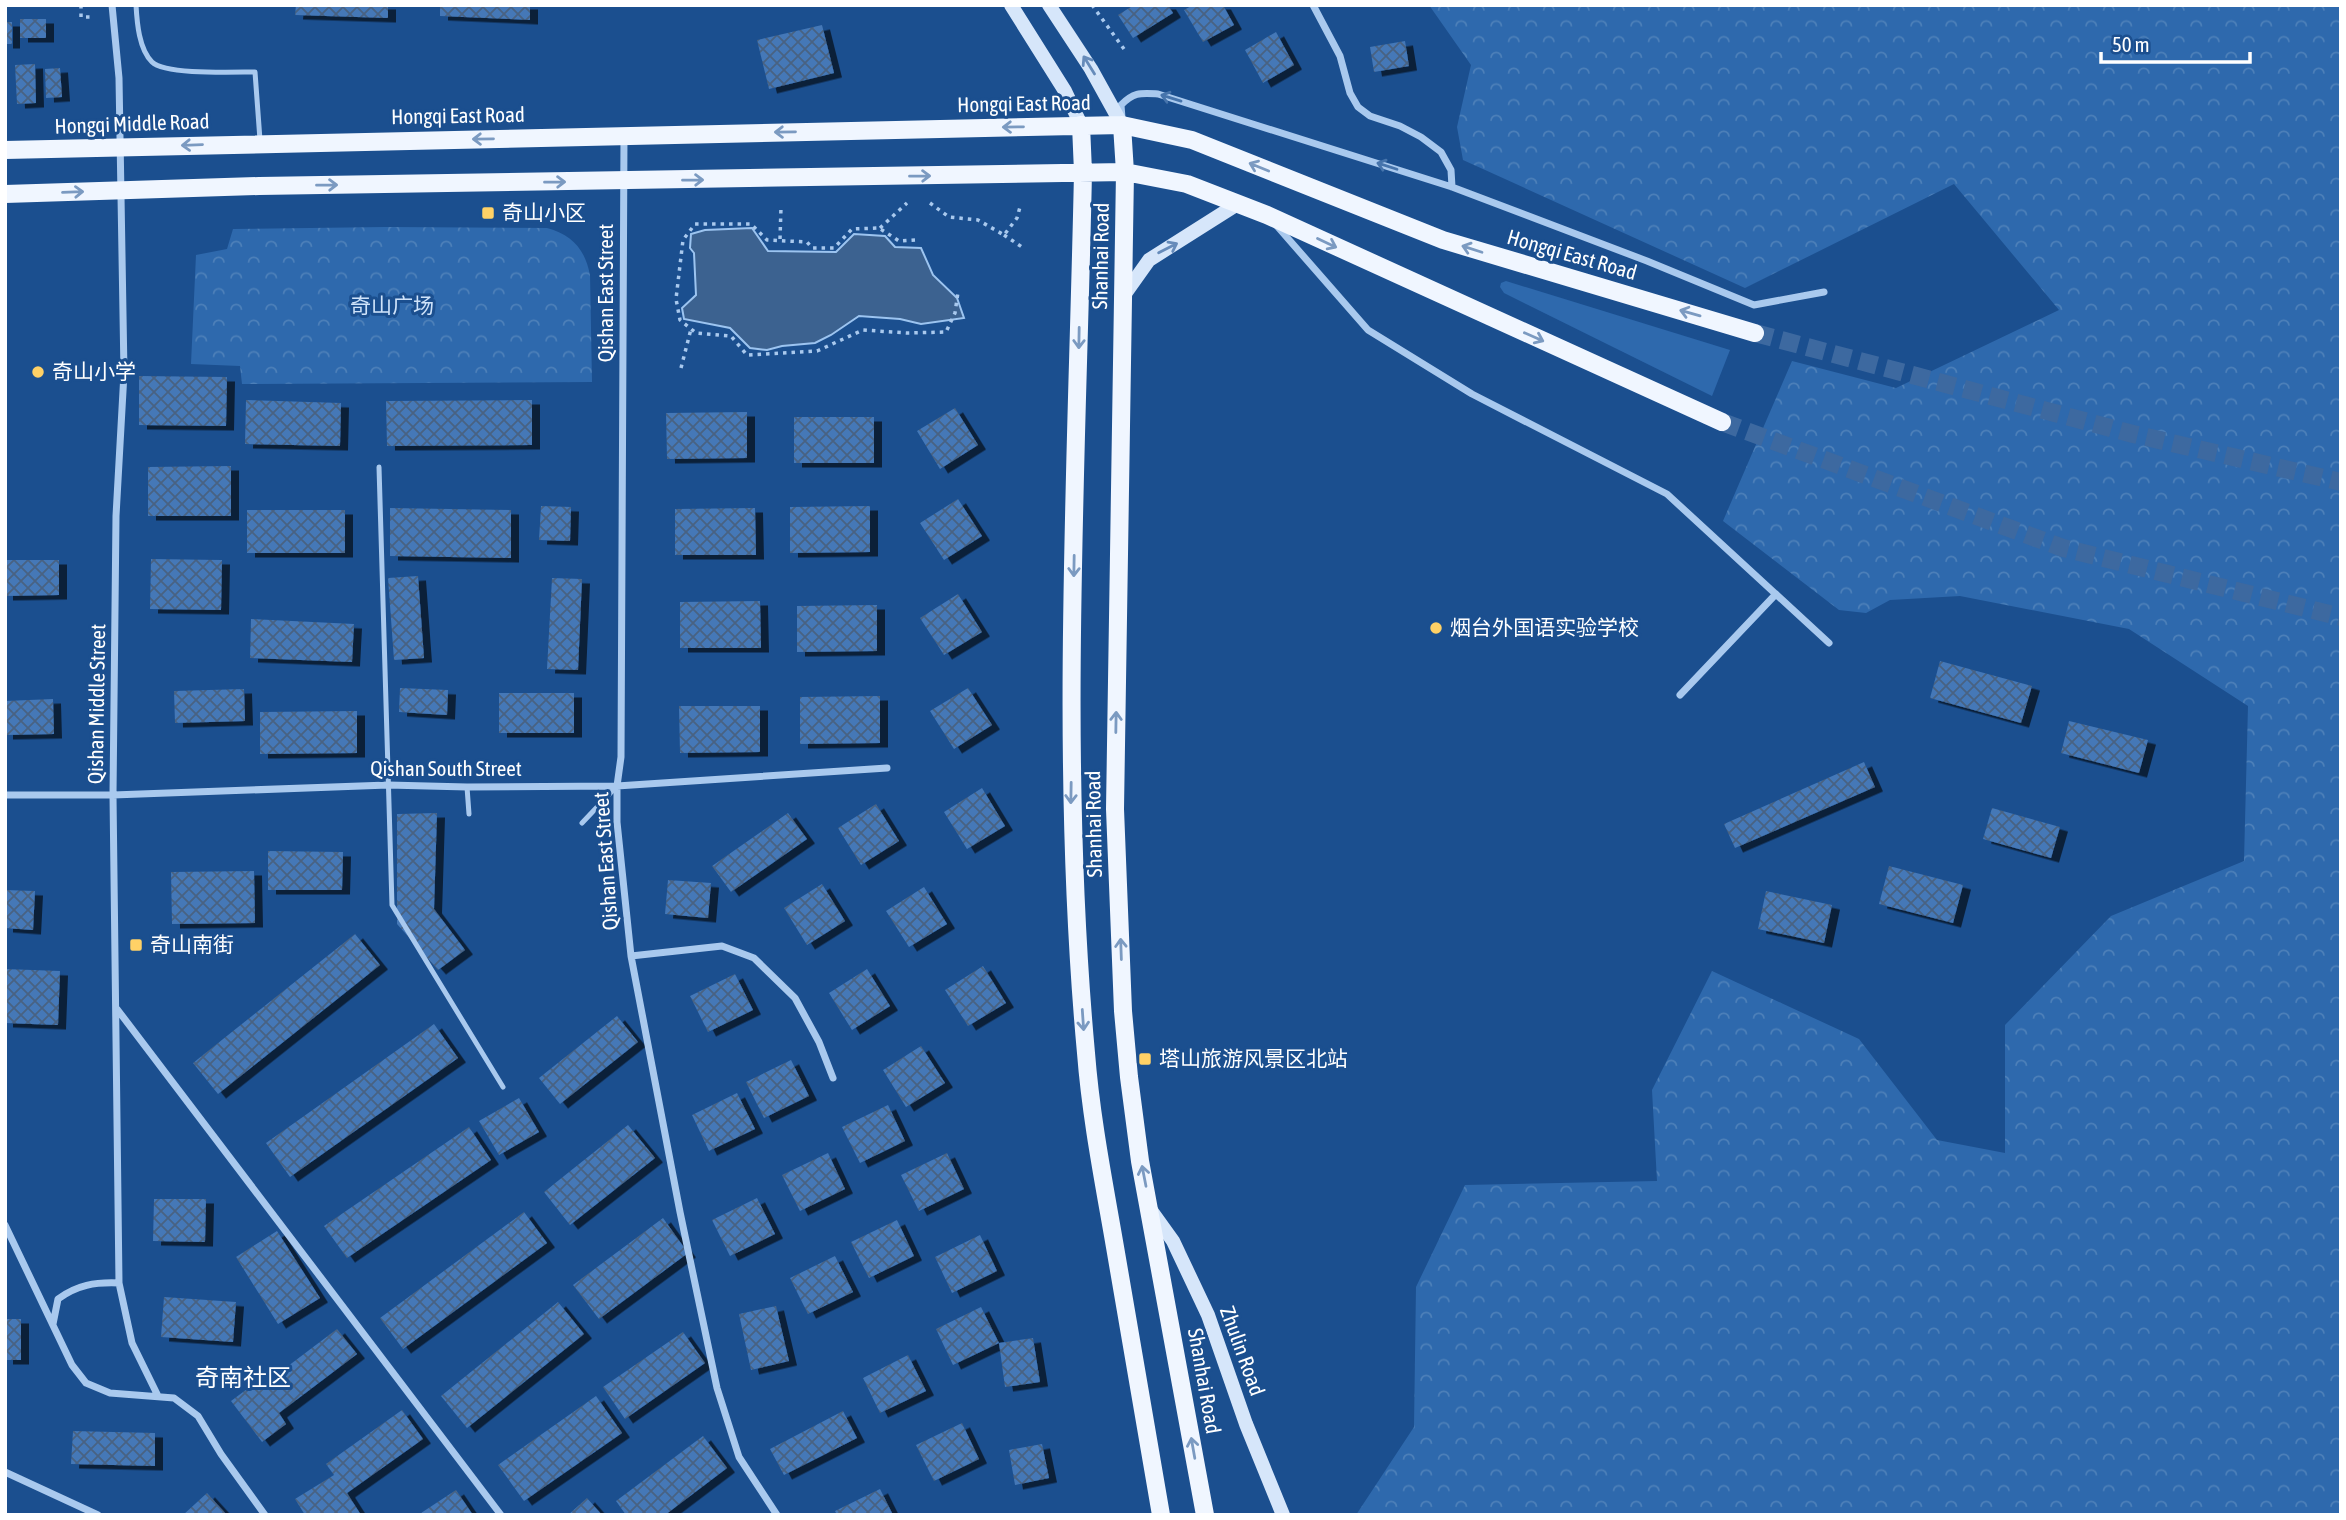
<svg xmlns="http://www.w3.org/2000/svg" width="2346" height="1520" font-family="'Asap Condensed','Noto Sans SC',sans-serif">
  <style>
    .green { fill: #2e69ad }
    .forest { fill: url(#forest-crowns) }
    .water { fill: #3c6290; stroke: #9cc4f0; stroke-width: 2 }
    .building { fill: url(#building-cross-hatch); filter: url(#shadow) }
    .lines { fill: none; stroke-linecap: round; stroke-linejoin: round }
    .primary-tunnel { stroke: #3d69a0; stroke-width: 18; stroke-dasharray: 18 9; stroke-linecap: butt }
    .path { stroke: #a9c9ee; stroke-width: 3.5; stroke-dasharray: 3.5 5; stroke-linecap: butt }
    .service { stroke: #a9c9ee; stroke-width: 5 }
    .minor { stroke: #a9c9ee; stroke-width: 7 }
    .secondary { stroke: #d6e6fa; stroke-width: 14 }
    .primary { stroke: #f0f6ff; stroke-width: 18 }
    .oneway { stroke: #668bba }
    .oneway2 { stroke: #4674ac }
    .oneway3 { stroke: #7b9ac1 }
    .poi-dot { fill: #ffd166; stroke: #1b4f8f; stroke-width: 2.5 }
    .labels { text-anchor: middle; stroke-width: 6; stroke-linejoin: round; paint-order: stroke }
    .street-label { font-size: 21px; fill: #fff; stroke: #1b4f8f }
    .poi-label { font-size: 21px; fill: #fff; stroke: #1b4f8f; text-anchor: start }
    .park-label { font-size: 21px; fill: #cfe3fa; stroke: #1b4f8f }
    .quarter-label { font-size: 24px; fill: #fff; stroke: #1b4f8f }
  </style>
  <defs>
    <pattern id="forest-crowns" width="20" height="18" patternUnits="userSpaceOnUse" patternTransform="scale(1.75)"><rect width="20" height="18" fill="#2e69ad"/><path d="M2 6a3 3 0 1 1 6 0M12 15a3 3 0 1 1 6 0" fill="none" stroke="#4d80b9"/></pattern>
    <pattern id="building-cross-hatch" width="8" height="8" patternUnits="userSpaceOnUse" patternTransform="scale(1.75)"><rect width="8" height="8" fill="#4478b7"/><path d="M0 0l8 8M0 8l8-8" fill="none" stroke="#486282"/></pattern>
    <filter id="shadow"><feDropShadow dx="8" dy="4.5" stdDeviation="0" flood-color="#0009"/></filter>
  </defs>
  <rect width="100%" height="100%" fill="#1b4f8f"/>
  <path class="green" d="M1506 281 1730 350 1712 396 1504 293 1500 287 1501 283Z"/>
  <path class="forest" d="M1429 5H2341V1515H1356L1414 1427 1416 1287 1465 1185 1657 1181 1652 1090 1712 971 1859 1039 1937 1140 2005 1153V1025L2111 916 2244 861 2248 706 2129 629 1960 596 1890 600 1866 613 1839 610 1723 521 1792 361 1896 388 2059 310 1954 184 1745 288 1463 160 1457 127 1471 65Z
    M386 227 547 228C572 235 585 249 590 275L592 382 242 384 240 366 191 364 196 255 227 249 233 229Z"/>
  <path class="water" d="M752 228 768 251 836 252 854 234 885 236 895 247 921 248 933 275 957 298 964 318 921 324 900 319 859 316 831 335 815 343 782 346 767 350 750 348 730 328 684 319 682 308 696 295 694 253 690 248 691 234 705 230Z"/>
  <path class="building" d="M296 5H388V18L295 15Z
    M440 5H530V20L440 16Z
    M1134 5H1168L1173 13 1133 38 1118 15Z
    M1193 5H1223L1234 25 1203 42 1184 10Z
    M20 19H46V38H20Z
    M5 22H12V44H5Z
    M822 25 834 73 769 89 757 40Z
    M1276 32 1294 65 1263 83 1245 50Z
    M1405 41 1409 66 1374 72 1370 47Z
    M35 64 36 103 17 104 15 65Z
    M60 68 62 97 46 98 45 69Z
    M139 376 227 377 226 426 139 425Z
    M246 400 341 403 340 446 245 444Z
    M532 400V445L387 446 386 401Z
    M955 408 978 445 940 469 917 431Z
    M747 412V458L667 459 666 413Z
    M794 417H874V463H794Z
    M231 466V516H148V467Z
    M958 499 982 536 944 560 920 523Z
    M541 506 571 507 570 541 539 540Z
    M870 506V552L790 553V507Z
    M390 508 511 510V558L390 556Z
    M755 508 756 555H675V509Z
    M247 510H345V553H247Z
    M151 559 222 560 221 610 150 609Z
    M5 560H59V595L5 596Z
    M418 576 424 658 394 660 388 578Z
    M552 578 582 579 578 670 547 669Z
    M958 594 982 632 944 655 920 618Z
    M760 601 761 648H680V602Z
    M877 605V651L797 652V606Z
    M251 619 354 624 352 662 250 658Z
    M1940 661 2032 686 2021 723 1930 698Z
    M400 688 448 690 447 715 399 712Z
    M968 688 992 725 954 749 930 711Z
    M244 689 245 721 175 723 174 691Z
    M499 693H574V733H499Z
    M880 696V743L800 744V697Z
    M53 699 54 734 5 735V701Z
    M679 706H760V752L680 753Z
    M357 711V753L260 754V712Z
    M2069 721 2148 740 2139 773 2061 753Z
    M1864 762 1875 787 1735 848 1724 824Z
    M982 788 1005 826 967 849 944 812Z
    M876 804 899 841 861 865 838 828Z
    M1992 808 2060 827 2051 858 1983 839Z
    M437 813 434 909 465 950 438 970 397 924V814Z
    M788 813 807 839 731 892 712 866Z
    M268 851 343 852 342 890H268Z
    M1889 866 1963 885 1953 923 1879 904Z
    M254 871 255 923 172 924 171 872Z
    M668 880 711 883 708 918 665 914Z
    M822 884 845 921 807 945 784 908Z
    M924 887 947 924 909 947 886 911Z
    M5 890 35 891 33 930 5 928Z
    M1766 891 1832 905 1824 943 1758 929Z
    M355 934 380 965 218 1094 193 1063Z
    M983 966 1006 1003 968 1026 945 990Z
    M5 969 60 971 58 1025 5 1023Z
    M867 969 890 1006 852 1030 829 993Z
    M735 974 753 1010 708 1032 690 996Z
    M617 1016 638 1042 560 1104 539 1078Z
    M434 1024 458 1058 290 1177 266 1143Z
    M921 1046 945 1083 906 1107 883 1070Z
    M791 1060 809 1096 764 1118 746 1082Z
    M737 1093 755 1129 709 1151 692 1115Z
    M519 1098 539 1132 499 1155 479 1121Z
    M888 1105 905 1141 860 1163 842 1127Z
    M628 1125 655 1158 570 1225 544 1192Z
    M469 1127 491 1160 347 1258 324 1226Z
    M828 1153 845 1189 800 1211 782 1175Z
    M947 1153 964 1189 919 1211 901 1175Z
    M757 1198 775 1234 730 1256 712 1220Z
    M154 1199H206L205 1242 153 1241Z
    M524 1212 547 1243 403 1349 380 1318Z
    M663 1218 688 1253 599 1319 573 1285Z
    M897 1220 914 1256 869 1278 851 1242Z
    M277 1231 320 1298 278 1324 236 1257Z
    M980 1235 997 1271 952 1293 935 1257Z
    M835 1256 853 1292 808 1314 790 1278Z
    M164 1297 236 1302 233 1342 161 1337Z
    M558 1302 584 1334 467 1428 441 1396Z
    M776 1306 789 1361 751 1370 739 1314Z
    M981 1307 999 1343 953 1365 936 1329Z
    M5 1319H21V1360H5Z
    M337 1329 357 1354 279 1413 286 1424 262 1442 231 1401 255 1383 259 1388Z
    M683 1332 705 1363 625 1419 603 1387Z
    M1033 1338 1040 1382 1005 1387 999 1343Z
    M908 1355 926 1391 880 1413 863 1378Z
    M596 1396 622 1433 524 1501 498 1465Z
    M402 1410 423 1439 347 1493 361 1515H305L295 1499 334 1475 326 1464Z
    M843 1411 857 1438 784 1475 770 1449Z
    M962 1423 979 1459 934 1481 916 1445Z
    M73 1431 155 1433V1466L71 1464Z
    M703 1436 727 1468 665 1515H626L616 1501Z
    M1042 1444 1049 1478 1015 1485 1009 1450Z
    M880 1489 893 1515H837L835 1511Z
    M456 1490 473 1515H418Z
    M207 1493 227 1515H183Z
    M587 1498 602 1515H568Z"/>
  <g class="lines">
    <path class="primary-tunnel" d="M1755 333 2133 434 2341 482
      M1722 422 2063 548 2341 617"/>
    <path class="path" d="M81 5V17H90
      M1092 5 1124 49
      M930 203 949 217 978 220 1004 235 1017 218 1020 207
      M880 228 907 203
      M1004 235 1025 249
      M780 239 781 207
      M915 240 899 241 879 228 852 229 834 248H812L807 242 767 240 751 224H695L683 240 676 299 680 320 696 333 731 336 747 355 817 351 863 330 907 333 946 332 955 313 958 292
      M681 368 691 329"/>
    <path class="service" d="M136 5C137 23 139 49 152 62 165 75 234 72 255 72L260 140
      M379 467 392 905 503 1087
      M467 787 469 814
      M582 823 617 786"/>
    <path class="minor" d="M112 5 119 78 124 373 116 516 113 795 119 1283 132 1343 158 1396
      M1313 5 1340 56 1350 93 1358 107 1370 116 1400 126 1421 137 1441 152 1451 170 1452 187
      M1122 118 1121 105C1134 92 1140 93 1158 94L1452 187 1647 261 1754 305 1824 292
      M624 136 621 757 617 786V822L631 956 680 1212 717 1388 739 1457 777 1515
      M1277 226 1368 330 1472 394 1667 494 1829 643
      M1680 695 1776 594
      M5 795H113L388 785 467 787 617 786 887 768
      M631 956 722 946 754 958 795 998 819 1042 833 1078
      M117 1009 501 1515
      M5 1225 72 1365 86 1383 110 1393 174 1398 198 1416 221 1454 265 1515
      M53 1324 58 1299C77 1285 95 1282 119 1283
      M5 1472 98 1515"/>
    <path class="secondary" d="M1011 5 1065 91 1081 125
      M1049 5 1091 69 1122 125
      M1122 298 1149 260 1239 203
      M1150 1209 1173 1241 1208 1315 1246 1424 1283 1515"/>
    <path class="primary" d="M1081 125 1083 172C1077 465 1059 760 1086 1053 1091 1118 1104 1183 1115 1247 1130 1337 1146 1426 1161 1515
      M1122 125 1125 172 1115 809 1123 1011 1129 1077 1140 1161 1205 1515
      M5 150 1122 125 1192 140 1443 240 1755 333
      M5 194 259 186 1125 172 1187 184 1267 215 1722 422"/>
  </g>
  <defs><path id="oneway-shaft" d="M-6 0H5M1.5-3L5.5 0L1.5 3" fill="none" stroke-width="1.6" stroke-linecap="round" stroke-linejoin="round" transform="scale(1.75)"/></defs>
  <g class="oneway">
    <use href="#oneway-shaft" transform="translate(1089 65) rotate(-122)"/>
    <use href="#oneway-shaft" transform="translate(1168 248) rotate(-27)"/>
  </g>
  <g class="oneway2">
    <use href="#oneway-shaft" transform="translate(1171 98) rotate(-163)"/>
    <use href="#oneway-shaft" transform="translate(1387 166) rotate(-162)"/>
  </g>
  <g class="oneway3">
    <use href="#oneway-shaft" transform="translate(1013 127) rotate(179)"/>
    <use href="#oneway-shaft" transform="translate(785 132) rotate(179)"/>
    <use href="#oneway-shaft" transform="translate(483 139) rotate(179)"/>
    <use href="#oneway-shaft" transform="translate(192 145) rotate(178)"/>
    <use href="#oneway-shaft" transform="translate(1259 167) rotate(-158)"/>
    <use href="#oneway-shaft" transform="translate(920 176) rotate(-1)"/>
    <use href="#oneway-shaft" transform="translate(693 180) rotate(-1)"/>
    <use href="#oneway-shaft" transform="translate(555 182) rotate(-1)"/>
    <use href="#oneway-shaft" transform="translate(327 185) rotate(-1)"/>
    <use href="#oneway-shaft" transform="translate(73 192) rotate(-2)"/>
    <use href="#oneway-shaft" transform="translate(1327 243) rotate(25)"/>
    <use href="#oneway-shaft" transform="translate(1472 249) rotate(-162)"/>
    <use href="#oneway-shaft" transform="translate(1690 313) rotate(-164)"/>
    <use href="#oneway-shaft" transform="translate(1534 337) rotate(24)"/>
    <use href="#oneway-shaft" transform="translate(1079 338) rotate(91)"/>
    <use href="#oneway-shaft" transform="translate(1074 566) rotate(91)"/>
    <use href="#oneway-shaft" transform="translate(1116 722) rotate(-89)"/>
    <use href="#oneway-shaft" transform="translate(1071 793) rotate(91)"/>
    <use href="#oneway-shaft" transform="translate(1121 949) rotate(-92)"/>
    <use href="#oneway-shaft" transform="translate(1083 1020) rotate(86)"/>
    <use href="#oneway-shaft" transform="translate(1144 1176) rotate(-101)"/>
    <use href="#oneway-shaft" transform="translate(1193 1448) rotate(-100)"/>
  </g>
  <g class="poi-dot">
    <rect x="481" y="206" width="14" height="14" rx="3.5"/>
    <circle cx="38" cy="372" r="7"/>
    <circle cx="1436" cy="628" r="7"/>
    <rect x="129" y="938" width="14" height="14" rx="3.5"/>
    <rect x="1138" y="1052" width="14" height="14" rx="3.5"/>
  </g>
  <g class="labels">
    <g class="street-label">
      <text transform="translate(1024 104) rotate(-1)" y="7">Hongqi East Road</text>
      <text transform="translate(458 116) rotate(-1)" y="7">Hongqi East Road</text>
      <text transform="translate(132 124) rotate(-2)" y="7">Hongqi Middle Road</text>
      <text transform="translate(1572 255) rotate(16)" y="7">Hongqi East Road</text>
      <text transform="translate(1101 256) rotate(-89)" y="7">Shanhai Road</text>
      <text transform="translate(606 293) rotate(-90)" y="7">Qishan East Street</text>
      <text transform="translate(97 704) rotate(-89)" y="7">Qishan Middle Street</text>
      <text x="446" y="776">Qishan South Street</text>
      <text transform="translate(1094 824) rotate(-91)" y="7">Shanhai Road</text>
      <text transform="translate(606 861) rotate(-94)" y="7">Qishan East Street</text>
      <text transform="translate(1242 1351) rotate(70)" y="7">Zhulin Road</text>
      <text transform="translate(1204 1381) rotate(80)" y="7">Shanhai Road</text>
    </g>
    <g class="poi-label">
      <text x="502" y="220">奇山小区</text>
      <text x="52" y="379">奇山小学</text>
      <text x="1450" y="635">烟台外国语实验学校</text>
      <text x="150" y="952">奇山南街</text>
      <text x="1159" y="1066">塔山旅游风景区北站</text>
    </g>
    <g class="park-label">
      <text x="392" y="313">奇山广场</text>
    </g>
    <g class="quarter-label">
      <text x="243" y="1386">奇南社区</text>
    </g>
  </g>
  <rect width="2346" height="1520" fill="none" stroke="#ffffff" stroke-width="14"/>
  <path d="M2101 52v10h149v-10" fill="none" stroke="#ffffff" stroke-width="3.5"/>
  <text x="2112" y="52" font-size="21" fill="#ffffff" stroke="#1b4f8f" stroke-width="5" paint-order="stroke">50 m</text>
</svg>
